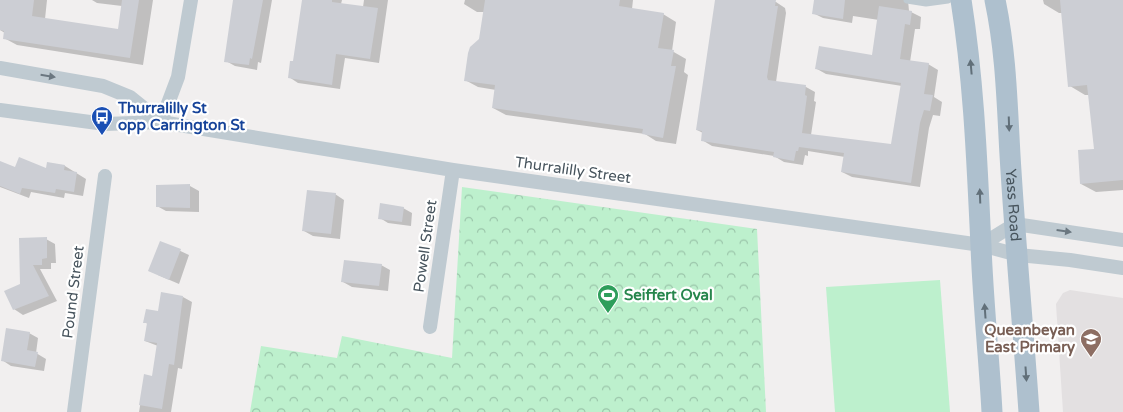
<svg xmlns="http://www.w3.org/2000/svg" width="1123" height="412" font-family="'Varela Round',sans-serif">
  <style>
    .education { fill: #e3e0e1 }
    .grass { fill: #bdf0cd }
    .park { fill: url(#park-crowns) }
    .shadow { fill: #0003 }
    .building { fill: #ccced4 }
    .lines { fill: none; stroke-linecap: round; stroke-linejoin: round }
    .lane { stroke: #bfcad1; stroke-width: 7 }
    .street { stroke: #bfcad1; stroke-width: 14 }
    .primary { stroke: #aec0ce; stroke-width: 21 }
    .oneway { fill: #616f79 }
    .oneway2 { fill: #6b7780 }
    .labels { text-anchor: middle; stroke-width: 4.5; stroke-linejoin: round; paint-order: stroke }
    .transit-label { font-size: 15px; font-weight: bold; fill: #164399; stroke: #fff; text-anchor: start }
    .street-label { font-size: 15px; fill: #47545d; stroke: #fff }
    .leisure-label { font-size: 15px; font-weight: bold; fill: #27864d; stroke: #fff; text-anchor: start }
    .education-label { font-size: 15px; font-weight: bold; fill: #785e54; stroke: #fff; text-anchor: end }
  </style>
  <defs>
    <pattern id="park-crowns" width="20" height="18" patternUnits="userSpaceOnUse" patternTransform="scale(1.25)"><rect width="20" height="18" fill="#bdf0cd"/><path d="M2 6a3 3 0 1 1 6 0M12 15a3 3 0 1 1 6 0" fill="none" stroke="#9bc5aa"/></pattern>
  </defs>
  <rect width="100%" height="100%" fill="#f1efef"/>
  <path class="education" d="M1070 290 1123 298V412H1063L1056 304 1063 293Z"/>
  <path class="grass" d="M940 280 950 412H835L826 287Z"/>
  <path class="park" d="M462 187 757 229 766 412H250L261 346 337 358 342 336 452 358Z"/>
  <path class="shadow" d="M18 0H47L45 19 119 31 122 6 97 3 92 0H153L143 65 17 45 4 38 5 33 0 30V17Z
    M234 0H272L261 63 258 62 257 70 235 66 226 61Z
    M303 0H342L341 4 363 7 364 0H388L379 63 345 58 340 89 298 83 289 77 294 63Z
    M465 0H633L632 9 663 14 676 22 672 51 686 59 684 72 688 75 676 144 656 141 645 134 506 115 493 108 496 90 478 87 465 80 480 40 484 12H477L464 4Z
    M716 0H763L776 2 785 8 786 13 776 82 806 87 815 92 814 101 816 102 811 135 892 145 902 86 826 74 817 69 873 56 879 20 853 16 852 23 823 18 813 13 815 0H908L909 11 921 17 920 29H915L910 62 928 64 938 70 934 97 942 102 940 116 933 115 929 128 920 187 852 177 842 172 845 157 808 151V156L805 155 803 165 784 162 774 156 712 146 702 140 703 133 697 130Z
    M1043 0H1123V190L1096 192 1081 184 1095 150 1089 95H1085L1070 86 1063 13H1059L1044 4Z
    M0 163 15 169 47 170 48 163 65 166 86 179 83 196 65 193 64 198 31 192 29 198 0 187Z
    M190 186 199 191V212L166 211 157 206Z
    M335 194 344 200 340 239 313 236 304 231Z
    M403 208 412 213 411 226 388 223 380 218Z
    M46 239 55 244 56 263H51V269H40L57 301 23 315 14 309 22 284Z
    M161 242 189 255 179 284 158 275Z
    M381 265 390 270 388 291 352 287 343 282Z
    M183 297 192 302 182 369 178 368 171 412H139L145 376 153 377 158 346 145 341 148 324 144 322Z
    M29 333 38 338 36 353 46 359 44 371 11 366 2 360Z"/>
  <path class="building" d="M0 0H34L32 16 118 29 122 0H139L130 58 3 39 4 31 0 30Z
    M233 0H263L252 59 250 58 249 65 224 62Z
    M302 0H332V2L378 8 370 59 336 54 332 85 288 78 290 61H293Z
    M485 0H620L619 6 664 13 658 48 674 50 671 66H676L663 138 642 134 643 129 492 108 495 85 464 81 468 53 470 47 479 39Z
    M715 0H776L775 6H778L767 77 768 80 806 85 805 95 807 96 802 133 891 144 901 83 815 69 819 46 872 55 879 6 912 11 910 25 905 24 900 59 929 63 924 94 933 95 930 111 924 110 920 123 911 183 841 172 844 153 799 147 798 151H796L794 161 773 157 774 152 701 141 702 131 696 130Z
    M814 0H845L843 19 812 14Z
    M1060 0H1123V180L1080 184 1078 150 1094 149 1087 85 1068 87Z
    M19 157 46 168 47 162 65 165 64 170 77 172 74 192 56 189 55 193 22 188 20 194 0 186V161L15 167Z
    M190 184V208L156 207V185Z
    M307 190 336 193 331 234 302 231Z
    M380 203 404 207 402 222 378 219Z
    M47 237V258L42 259V265H33L49 296 13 310 4 291 20 284 19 238Z
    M160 241 181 249 169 280 148 271Z
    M344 260 382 264 379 286 341 282Z
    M161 292 183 296 174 365 169 364 162 409 139 405 144 374 152 376 157 343 144 341 147 323H143L146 309 158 311Z
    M6 328 30 332 27 350 38 352 35 367 1 361Z"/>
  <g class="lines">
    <path class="lane" d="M907 0 926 3 948 0"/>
    <path class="street" d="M0 68 103 86 130 97 161 122
      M0 110 105 124 161 122 453 170 981 245 1018 255 1070 260 1123 268
      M161 122 178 77 191 0
      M981 245 1015 224 1123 240
      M430 327 453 170
      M74 412 105 176"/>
    <g class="primary">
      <path d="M961 0C974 82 977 163 981 246 983 301 989 357 992 412"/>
      <path id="s1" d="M995 0C1006 52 1007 102 1010 155 1015 240 1023 326 1029 412"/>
    </g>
  </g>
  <defs><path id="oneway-solid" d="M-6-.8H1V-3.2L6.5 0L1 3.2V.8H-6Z" transform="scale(1.25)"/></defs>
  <g class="oneway">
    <use href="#oneway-solid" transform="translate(971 67) rotate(-95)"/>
    <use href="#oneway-solid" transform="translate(1009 124) rotate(88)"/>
    <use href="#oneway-solid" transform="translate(980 196) rotate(-92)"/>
    <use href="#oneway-solid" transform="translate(985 311) rotate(-94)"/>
    <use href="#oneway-solid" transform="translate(1026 374) rotate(86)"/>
  </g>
  <g class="oneway2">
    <use href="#oneway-solid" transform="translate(48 76) rotate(9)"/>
    <use href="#oneway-solid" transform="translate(1064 231) rotate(8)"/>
  </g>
  <defs>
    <g id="bus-pin" transform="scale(1.125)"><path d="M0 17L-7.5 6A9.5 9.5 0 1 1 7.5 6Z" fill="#1a4fb4" stroke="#fff"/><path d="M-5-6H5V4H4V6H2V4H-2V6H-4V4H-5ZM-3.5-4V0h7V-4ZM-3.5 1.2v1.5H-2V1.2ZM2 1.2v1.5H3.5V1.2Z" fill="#fff"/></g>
    <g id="stadium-pin" transform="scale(1.125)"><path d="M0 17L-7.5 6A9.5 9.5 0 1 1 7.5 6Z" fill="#2e9e5b" stroke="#fff"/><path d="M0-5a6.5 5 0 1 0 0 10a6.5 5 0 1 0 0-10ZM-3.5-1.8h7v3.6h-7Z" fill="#fff"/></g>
    <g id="school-pin" transform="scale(1.125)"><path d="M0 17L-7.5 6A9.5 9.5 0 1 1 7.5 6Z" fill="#8d6e63" stroke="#fff"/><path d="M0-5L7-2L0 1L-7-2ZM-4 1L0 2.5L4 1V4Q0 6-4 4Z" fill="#fff"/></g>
  </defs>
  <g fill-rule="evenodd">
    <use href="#bus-pin" x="102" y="117"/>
    <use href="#stadium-pin" x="608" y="295"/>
    <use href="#school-pin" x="1091" y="339"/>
  </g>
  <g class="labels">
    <g class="transit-label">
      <text x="118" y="113">Thurralilly St<tspan x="118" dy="17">opp Carrington St</tspan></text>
    </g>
    <g class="street-label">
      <text transform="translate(573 170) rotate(8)" y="5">Thurralilly Street</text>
      <text dy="5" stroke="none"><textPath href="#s1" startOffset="206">Yass Road</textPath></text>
      <text transform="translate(425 246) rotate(-82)" y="5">Powell Street</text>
      <text transform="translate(73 292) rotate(-83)" y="5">Pound Street</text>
    </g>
    <g class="leisure-label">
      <text x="624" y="300">Seiffert Oval</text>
    </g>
    <g class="education-label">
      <text x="1075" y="335">Queanbeyan<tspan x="1075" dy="17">East Primary</tspan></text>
    </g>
  </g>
</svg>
